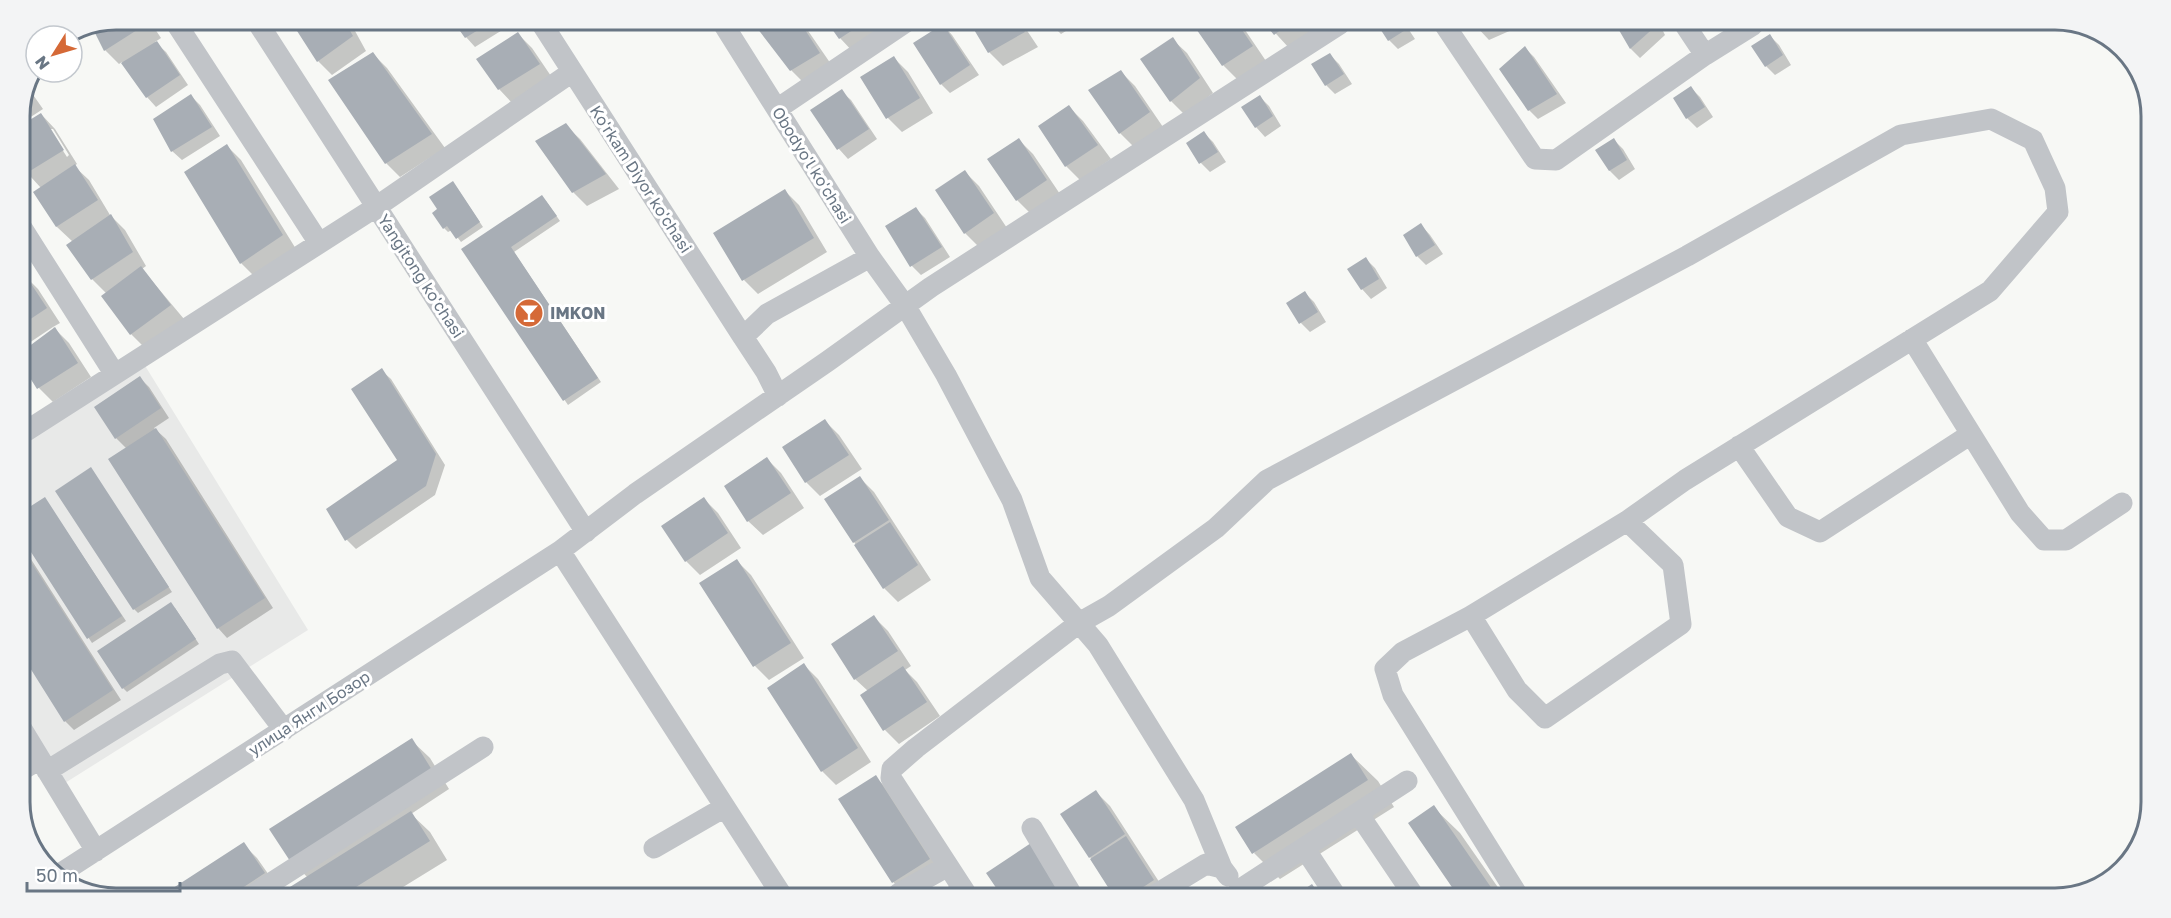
<svg xmlns="http://www.w3.org/2000/svg" width="2171" height="918" font-family="'Golos Text',sans-serif">
  <style>
    .built { fill: #e8e9e8 }
    .shadow { fill: #0003; fill-rule: evenodd }
    .building { fill: #a8aeb5 }
    .lines { fill: none; stroke-linecap: round; stroke-linejoin: round }
    .minor { stroke: #c1c4c8; stroke-width: 21 }
    .labels { text-anchor: middle; stroke-width: 6; stroke-linejoin: round; paint-order: stroke }
    .street-label { font-size: 16px; fill: #697684; stroke: #fff }
    .poi-label { font-size: 16px; font-weight: bold; fill: #697684; stroke: #fff; text-anchor: start }
    .rim { fill: none; stroke: #697684; stroke-width: 3 }
  </style>
  <rect width="100%" height="100%" fill="#f7f8f5"/>
  <path class="built" d="M144 364 308 630 65 783 20 708V444Z"/>
  <path class="shadow" d="M116 19 149 20 161 38 155 42 166 52 188 85 156 107 147 97 122 62 119 64 105 50 94 28Z
    M291 20H349L366 51 332 75 318 61Z
    M455 21H510L512 24 475 47 466 37Z
    M769 22H802L833 67 805 84 791 70 759 28Z
    M829 22H875L883 34 854 53 840 38Z
    M971 23H1022L1038 47 1003 66 989 52Z
    M1050 23H1079L1061 34Z
    M1196 23 1241 24 1266 61 1237 79 1223 65Z
    M1267 24H1316L1318 25 1289 48Z
    M1379 24H1405L1415 39 1398 49 1389 40Z
    M1474 24 1522 25H1523L1489 40Z
    M943 25 952 35 979 75 950 93 941 84Z
    M1618 25H1660L1665 35 1640 58 1631 49Z
    M518 34 532 48 553 79 513 104 499 89Z
    M1770 36 1779 45 1791 65 1775 75 1766 66Z
    M1172 39 1187 53 1213 93 1185 115 1171 101 1142 59Z
    M1525 48 1534 57 1566 103 1538 119 1529 110Z
    M372 53 387 68 445 148 400 177 386 163Z
    M1330 55 1339 64 1352 84 1335 94 1326 85Z
    M894 58 908 72 933 113 902 132 888 118 862 78Z
    M1121 72 1135 86 1163 127 1134 147 1120 133Z
    M1691 88 1700 97 1713 117 1697 128 1687 118 1675 98Z
    M29 89 43 109 20 124V110Z
    M841 91 851 100 877 139 848 159 839 149 812 111Z
    M191 96 200 105 220 136 182 160 172 151Z
    M1260 97 1269 106 1281 126 1265 137 1256 127Z
    M1069 107 1083 121 1111 159 1080 180 1066 166Z
    M41 114 55 129 77 164 74 166 89 180 110 215 125 230 146 266 142 269 184 319 145 348 131 334 107 294 92 279 73 242 57 227 35 193 41 188 20 165V128ZM49 129H53L69 155 67 157Z
    M565 125 580 139 619 189 587 206 573 192Z
    M1204 133 1213 142 1226 162 1210 172 1201 163 1188 143Z
    M1019 140 1033 154 1060 194 1031 214 1017 200Z
    M1614 140 1623 149 1635 169 1619 180 1610 171 1597 151Z
    M227 146 241 160 296 249 255 277 241 263 186 172Z
    M965 172 979 186 1007 228 979 247 965 233Z
    M457 188 483 227 461 242 452 230 448 232 444 228Z
    M785 191 799 205 827 252 758 294 744 280Z
    M546 201 560 221 514 252 601 382 568 405 463 250Z
    M916 209 925 218 950 257 921 275 912 266Z
    M1421 225 1430 235 1443 254 1426 265 1417 256Z
    M1366 259 1375 268 1387 288 1371 299 1362 289Z
    M24 275 38 289 60 323 53 327 69 343 91 377 53 402 39 388 20 359V355L54 329 53 327 20 349V278Z
    M1304 292 1314 302 1326 322 1310 332 1301 323Z
    M381 370 391 379 445 465 435 495 356 549 347 540 328 510 399 460Z
    M140 378 149 387 169 418 154 428 166 439 273 608 227 638 218 628 127 449 116 438Z
    M825 421 839 435 862 469 820 496 806 482 784 448Z
    M767 459 781 473 804 508 763 535 748 521 726 487Z
    M91 469 172 592 138 613 134 609Z
    M860 478 874 492 931 580 898 602 884 588 854 542Z
    M45 499 126 621 92 643 20 533V515Z
    M704 499 718 513 741 548 700 575 686 561Z
    M20 542 121 700 74 730 65 721 20 650Z
    M737 561 751 575 804 658 769 680 755 666 701 583Z
    M175 608 199 644 127 692 123 688Z
    M874 617 888 631 911 666 905 670 917 682 940 716 899 744 885 730 868 691 855 679Z
    M804 665 818 679 871 762 836 785 822 771Z
    M411 740 430 758 449 789 411 814 430 832 447 860 395 892H285L308 878 291 860Z
    M1351 755 1378 781 1394 807 1280 879 1254 853Z
    M875 777 890 791 943 874 905 894 894 883 840 800Z
    M1096 792 1110 806 1167 894 1115 895 1090 857Z
    M1433 807 1460 833 1504 896H1460L1410 823Z
    M243 844 257 858 278 888 272 892H170Z"/>
  <path class="building" d="M116 19 145 20 148 23 104 51 93 29Z
    M290 20H344L353 36 317 62Z
    M453 21H493L465 38Z
    M766 22H800L820 53 790 71 757 28Z
    M827 22H865L839 39Z
    M970 23H1019L1025 32 988 53Z
    M1192 23 1238 24 1253 46 1222 66Z
    M943 24 970 65 940 85 913 43Z
    M1265 24H1288L1274 35Z
    M1377 24H1403L1407 29 1388 41Z
    M1616 25H1657L1630 49Z
    M518 32 540 64 498 90 476 59Z
    M1770 34 1783 55 1765 67 1751 46Z
    M1173 37 1200 78 1170 102 1140 59Z
    M157 41 180 75 146 98 121 63Z
    M1525 46 1557 94 1528 111 1499 69Z
    M373 52 432 134 385 164 328 80Z
    M1330 53 1344 74 1325 86 1311 64Z
    M894 56 920 98 886 119 860 77Z
    M1121 70 1150 112 1119 134 1088 90Z
    M1691 86 1705 107 1686 119 1673 98Z
    M842 89 869 129 837 150 810 110Z
    M191 94 212 127 171 152 153 119Z
    M1260 95 1273 116 1255 128 1241 107Z
    M1069 105 1098 145 1065 167 1038 126Z
    M41 113 64 150 25 174 20 168V126Z
    M566 123 606 174 572 193 535 141Z
    M1204 131 1218 152 1199 164 1186 143Z
    M1019 138 1047 180 1016 201 987 159Z
    M1614 138 1627 160 1609 171 1595 150Z
    M227 144 283 235 240 264 184 172Z
    M75 164 98 200 56 227 33 192Z
    M965 170 994 213 964 234 935 190Z
    M453 181 480 222 456 239 447 226 443 229 432 213 437 209 429 197Z
    M785 189 814 238 742 281 713 233Z
    M542 195 557 216 511 247 598 378 563 401 461 249Z
    M916 207 942 247 910 267 885 226Z
    M111 214 133 252 91 280 66 245Z
    M1421 223 1435 245 1416 257 1403 235Z
    M1366 257 1379 279 1361 290 1347 269Z
    M141 266 171 305 130 335 101 296Z
    M24 273 47 308 20 326V276Z
    M1305 291 1318 312 1299 324 1286 303Z
    M55 327 78 363 37 389 20 362V353Z
    M382 368 436 454 426 486 345 541 326 509 397 460 351 389Z
    M140 376 161 408 115 439 94 407Z
    M825 419 849 455 805 483 782 447Z
    M156 428 265 598 217 629 108 459Z
    M767 457 791 493 747 522 724 486Z
    M91 467 169 587 133 610 55 491Z
    M860 476 889 520 853 543 824 499Z
    M45 497 122 616 87 639 20 535V513Z
    M704 497 728 533 685 562 661 526Z
    M890 522 918 565 883 589 854 545Z
    M20 545 113 690 64 722 20 652Z
    M737 559 791 643 753 667 699 583Z
    M171 602 196 639 122 689 97 651Z
    M874 615 898 651 854 680 831 644Z
    M804 663 858 748 821 772 767 688Z
    M903 666 927 702 883 731 860 695Z
    M412 738 432 770 290 861 269 829Z
    M1351 753 1368 780 1252 854 1235 827Z
    M876 775 930 859 892 883 838 799Z
    M1096 790 1125 834 1089 858 1060 814Z
    M1434 805 1497 896H1458L1408 823Z
    M411 811 430 841 348 892H282Z
    M1126 836 1154 880 1131 895H1113L1090 859Z
    M244 842 265 873 236 892H167Z
    M1031 843 1061 888 1051 895H1001L986 873Z
    M1312 884 1320 896H1294Z
    M951 885 957 894H937Z"/>
  <g class="lines">
    <path class="minor" d="M174 20 319 243
      M256 20 586 532
      M540 21 743 337
      M722 22 870 257 906 307 946 375 1012 500 1040 578 1079 623 1109 606 1216 528 1267 480 1687 256 1901 135 1991 119 2033 140 2055 188 2058 212 1990 291 1685 480 1627 521 1471 616 1403 652 1385 669 1393 695 1519 897
      M1444 24 1535 159 1556 160 1705 55 1753 25
      M1685 25 1705 55
      M777 109 906 22
      M20 225 114 373
      M1912 339 2020 513 2044 540H2066L2122 503
      M778 396 766 372 743 337 767 314 870 257
      M20 435 376 207 572 72
      M1739 446 1788 517 1820 532 1971 434
      M560 551 781 894
      M1471 616 1517 690 1545 718 1681 624 1673 565 1627 521
      M20 726 96 851
      M20 771 40 759
      M47 771 220 664 232 661 284 730
      M1358 813 1414 896
      M1032 828 1072 895
      M654 848 725 807
      M1305 849 1336 896
      M58 875 560 551 635 494 828 361 931 287 1340 24
      M1239 890 1407 781
      M257 892 483 747
      M898 894 948 866
      M967 895 891 778 892 769 916 748 1079 623 1098 645 1194 800 1222 868
      M1155 895 1206 864 1222 868 1228 876"/>
  </g>
  <defs>
    <g id="bar-disc" transform="scale(1.5)"><circle r="9.5" fill="#d56937" stroke="#fff"/><path d="M-6-5H6L.8 .8V4.5H3.5V6h-7V4.5H-.8V.8Z" fill="#fff"/></g>
  </defs>
  <g fill-rule="evenodd">
    <use href="#bar-disc" x="529" y="313"/>
  </g>
  <g class="labels">
    <g class="street-label">
      <text transform="translate(812 165) rotate(58)" y="6">Obodyo'l ko'chasi</text>
      <text transform="translate(641 179) rotate(57)" y="6">Ko'rkam Diyor ko'chasi</text>
      <text transform="translate(421 276) rotate(57)" y="6">Yangitong ko'chasi</text>
      <text transform="translate(309 713) rotate(-33)" y="6">улица Янги Бозор</text>
    </g>
    <g class="poi-label">
      <text x="550" y="319">IMKON</text>
    </g>
  </g>
  <path d="M0 0H2171V918H0ZM116 30H2055A86 86 0 0 1 2141 116V802A86 86 0 0 1 2055 888H116A86 86 0 0 1 30 802V116A86 86 0 0 1 116 30Z" fill="#f3f4f5" fill-rule="evenodd"/>
  <path class="rim" d="M116 30H2055A86 86 0 0 1 2141 116V802A86 86 0 0 1 2055 888H116A86 86 0 0 1 30 802V116A86 86 0 0 1 116 30Z"/>
  <g transform="translate(54 54) rotate(233)"><circle r="28" fill="#ffffff" stroke="#c3c8ce" stroke-width="1.5"/>
  <path d="M0-4.5L10 22L0 15L-10 22Z" fill="#d56937"/>
  <text y="-9" font-size="16" font-weight="bold" text-anchor="middle" fill="#697684">N</text>
  </g>
  <path d="M27 882v9h153v-9" fill="none" stroke="#697684" stroke-width="3"/>
  <text x="36" y="882" font-size="18" fill="#697684" stroke="#ffffff" stroke-width="4.5" paint-order="stroke">50 m</text>
</svg>
